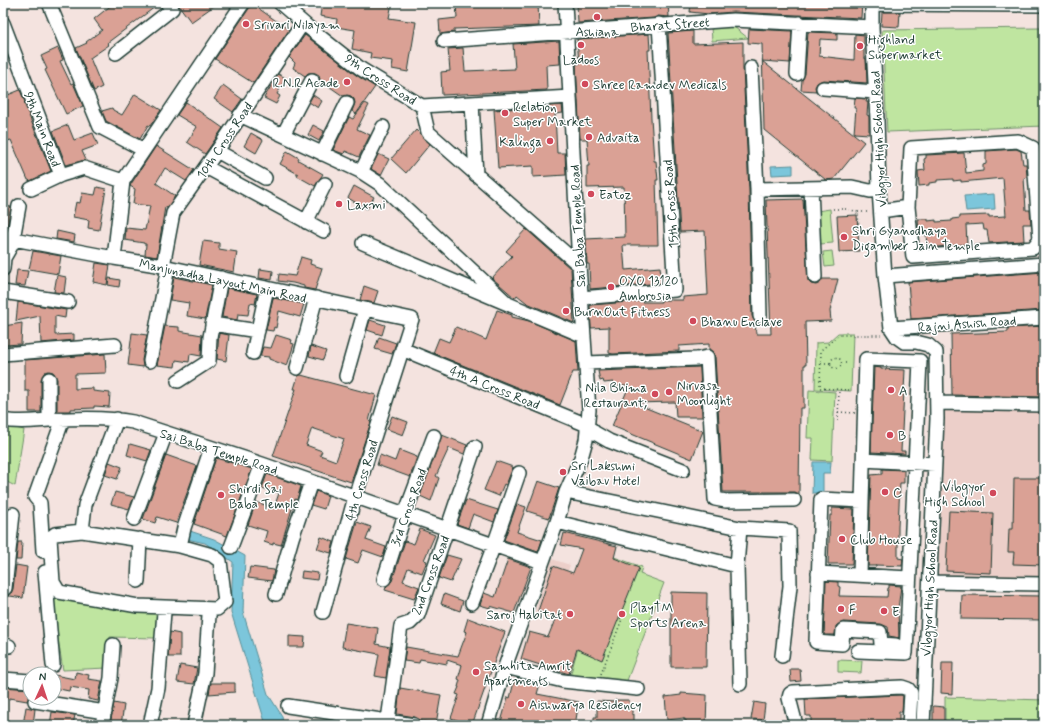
<svg xmlns="http://www.w3.org/2000/svg" width="1047" height="728" font-family="Mynerve,sans-serif">
  <style>
    .built { fill: #eccfc9 }
    .green { fill: #bfe5a0; stroke: #6f916a }
    .water { fill: #7bc6db; stroke: #568f98 }
    .building { fill: #daa195; stroke: #1f3d34; fill-rule: evenodd }
    .lines { fill: none; stroke-linecap: round; stroke-linejoin: round }
    .minor-casing { stroke: #1f3d34; stroke-width: 16 }
    .path { stroke: #1f3d34; stroke-width: 1.5; stroke-dasharray: 1 3; stroke-linecap: butt }
    .minor { stroke: #fff; stroke-width: 13 }
    .poi-dot { fill: #d1495b; stroke: #fff; stroke-width: 1.5 }
    .labels { text-anchor: middle; stroke-width: 3; stroke-linejoin: round; paint-order: stroke }
    .poi-label { font-size: 13px; fill: #1f3d34; stroke: #fff; text-anchor: start }
    .street-label { font-size: 13px; fill: #1f3d34; stroke: #fff }
  </style>
  <rect width="100%" height="100%" fill="#f4e3df"/>
  <filter id="ink" filterUnits="userSpaceOnUse"><feTurbulence type="fractalNoise" baseFrequency=".025" numOctaves="2"/><feDisplacementMap in="SourceGraphic" scale="8" xChannelSelector="R" yChannelSelector="G"/><feConvolveMatrix kernelMatrix="1 2 1 2 8 2 1 2 1" color-interpolation-filters="sRGB"/></filter>
  <g filter="url(#ink)">
    <path class="built" d="M1044 409V579L938 577 945 410Z
      M552 559 570 565 551 619 534 615Z"/>
    <path class="green" d="M711 27H734L748 38 712 41Z
      M1041 28 1044 126 887 132 882 30Z
      M830 209 833 243 820 244 817 211Z
      M832 251 834 266 825 267 823 252Z
      M838 333H853L851 391 815 389 816 343 828 342Z
      M809 390 835 392 832 461 812 460 813 438H807Z
      M3 425 24 430 15 486 3 480Z
      M614 557 642 567 640 574 664 583 623 691 567 687 579 644Z
      M51 595 158 609 156 638 110 637 107 668 63 670Z
      M838 660 862 661 861 673 838 672Z
      M945 697 1044 700V725H945Z"/>
    <path class="water" d="M793 165V174L772 175 771 166Z
      M994 194 995 209 966 211 964 196Z
      M813 462H831L830 473H823V493H812Z
      M190 531 214 539 245 556 243 612 268 694 282 716 283 725H266L231 612 233 562 205 543 187 539Z"/>
    <path class="building" d="M114 3H159V4L107 43 109 45 90 58 102 87 94 91 76 48 87 43 86 42 102 30 94 19Z
      M177 3H218L191 22Z
      M251 3 289 30 253 83 215 59 250 7Z
      M322 3H392L389 18 416 22 408 72 392 69 393 61 370 58 371 53 352 49 355 30 336 27 337 19 320 16Z
      M456 3H538L539 26 454 29V32L440 34 439 20 457 18Z
      M577 3H668L669 17 658 16 654 18 578 23Z
      M691 3 845 4V3H862L861 18 733 12 709 14 690 12Z
      M882 12H900L899 27 881 26Z
      M749 29 792 31 790 63 762 61 864 142 834 179 826 180 764 130 762 44 748 43Z
      M693 31V44L743 42V68L749 190 752 316 755 322 756 334H771L766 200 803 199 808 281 811 284 816 285 820 283 822 279H838L830 311 831 321 805 322 806 365H804V408H800L799 494 794 492H723L715 357 713 352 709 349V344L679 346V351L613 354 609 353V327L591 328 590 305 642 301V302H661V300H683V297L708 295 705 231 680 232 668 33Z
      M808 32 837 33V40L820 39 819 56 854 60 855 34 864 35V58H866L867 83 823 80 817 83 815 87 816 91 801 90 802 80 805 74Z
      M649 34 650 50H648L651 118 654 161H656L658 180H656L658 245H623L625 270 660 267 662 283 590 289 589 264H587L586 239 625 237 624 187 587 188V166H589L587 139H580L576 64H579L577 39Z
      M305 35 356 75 375 87 356 114 352 111 355 103 354 99 351 96 347 95 343 96 320 80 319 75 315 73H308L305 76 293 68 295 63 289 57Z
      M559 41 560 64 546 65 547 90 442 95 441 72 450 71 448 49 463 48 465 71 515 69 513 44Z
      M58 48 63 60 60 61 71 84 73 83 83 106 66 114 45 70 47 69 41 56Z
      M278 74 286 78 277 94 280 96 276 104 264 98Z
      M223 85 242 99 233 112 214 99Z
      M20 90 25 102 24 103 51 171 30 181 29 180H28L11 140 7 141 3 129V97Z
      M135 94 161 110 150 126 148 125 140 139 106 121 102 111 112 108 113 110 122 115Z
      M313 95 322 101 318 108 309 102Z
      M855 98 867 99 866 102H868L867 115 869 116V134L854 133 856 108H854Z
      M186 102 223 128 205 154 187 142 197 127 177 115Z
      M365 103 369 105 357 129 370 135 359 157 345 151 344 154 333 150 349 117 353 119Z
      M562 105 563 113 555 114 557 153H565L566 175 533 177V166L498 168 494 110Z
      M68 125 74 140 93 133 98 145 82 151 86 160 66 165 53 131Z
      M313 125 324 131 319 141 308 135Z
      M416 130 430 144 406 173 391 159Z
      M251 133 263 140 256 153 244 146Z
      M156 146 194 170 186 181 165 168 156 183 175 196 167 208 165 207 157 257 145 255 146 244H144V243L125 240 126 228 145 230 150 206 133 204 135 189 130 186 131 184Z
      M1016 149 1021 151 1023 164H1026L1027 177 1024 178 1026 210H1030L1031 224H1023L1024 241 989 243 987 230H984L983 224 966 225 967 244 929 248V245H927L926 234H919L918 219H928V221L936 220V222L952 221V219L960 218V216L989 215V217L1006 216 1003 178 961 182V180L953 181V179L937 180V182L929 183V185L919 186 918 171 925 170 924 159 926 158V155L964 153 966 173 983 171V165L986 164V151Z
      M287 151 299 158 298 160 323 174 315 186 297 176 298 174 280 164Z
      M378 154 389 159 381 175 371 169Z
      M354 186 374 197 367 209 348 198Z
      M97 187 106 189 99 230 88 228 89 220 73 217 76 202 80 203 82 193 95 195Z
      M3 206 11 207 7 230 3 229Z
      M857 215 859 251 839 252 837 216Z
      M526 229 571 269 574 323 527 303 517 295 515 298 492 278 512 256 506 251Z
      M57 231 75 235 74 242 56 239Z
      M203 241 219 243V249L237 252 234 272 199 265Z
      M33 251 61 256 58 274 29 269Z
      M301 257 311 260 310 264 322 268 315 290 304 288V286L293 283 278 281 279 274 295 276Z
      M96 263 110 265 107 285 93 282Z
      M260 269 273 271 272 280 259 278Z
      M17 270 28 271 25 286 15 285Z
      M1044 272V310L911 319 908 282Z
      M57 275 66 277 64 293 54 292Z
      M174 277 212 285 205 319 187 316 189 303 170 300Z
      M109 278 120 280 119 287 108 285Z
      M364 286 378 291 374 303 360 300Z
      M227 288 257 294 255 304 250 303 248 315 238 314 237 320 222 317Z
      M273 298 304 304 300 317 279 311 276 328 274 327 273 331 266 330Z
      M18 302 66 310 65 318 55 316V335L74 334V340L41 343 40 316 16 321Z
      M497 310 512 315V317L529 321 576 341 578 372H573L560 405 433 353 439 338 449 342 456 327 486 340Z
      M370 320 385 325 382 335 367 330Z
      M22 323 21 344 4 345V326Z
      M165 326 179 327V331L202 335 201 356 190 354 189 362 176 360 175 367 157 365Z
      M1044 326V397L952 395 951 334 1008 332V328Z
      M132 333 147 335 142 360 143 367 128 365Z
      M219 333 229 335 226 361 217 359Z
      M276 335 292 340 291 343 294 344 287 366 269 359V357L260 356 263 347 271 348Z
      M379 337 396 343 392 354 375 349Z
      M311 346 326 351 323 360 309 356Z
      M105 354 106 373 75 374V389L93 388V391L110 393 109 407 94 406V408L71 409V411H57V379L53 372 49 371 45 372 41 379V412H29V391H25V360Z
      M700 367 702 417H676L675 402 634 403 703 431 692 459 612 426 629 386H613V382L604 383 603 380 600 381 598 371Z
      M874 367 881 368V369L905 370 901 451H905V454L871 452Z
      M301 375 376 395 369 421 371 422 351 482 273 456 296 389H294L298 376ZM312 428 344 439 336 461 320 455 322 451 306 445Z
      M392 416 408 422 403 435 387 429Z
      M442 435 467 445 464 454 449 448 436 476 439 478 431 501 420 496Z
      M130 444 151 450 147 461 127 455Z
      M399 450 417 457 410 477 377 465 380 455 395 461Z
      M166 455 197 466 176 523 157 517 155 523 143 519Z
      M216 458 252 469 227 536 194 524Z
      M496 461 513 467 506 485 504 484 499 496 484 490Z
      M109 462 122 467 117 479 105 475Z
      M882 469 904 470V483H900L898 527V558L903 559 902 566 876 565V566H868L871 475 882 474Z
      M267 474 301 486 297 500 295 499 281 545 273 543V545L264 542 267 531 248 525 256 502 274 508 279 493 262 488Z
      M1014 478H1044V565L1013 564 1014 552H1008L1009 529H1013Z
      M538 481 559 488 549 518 527 511Z
      M316 491 328 496 324 509 311 505Z
      M115 492 134 497 129 509 111 504Z
      M466 500 498 510 494 522 473 514 468 528 457 524Z
      M517 504 526 507 517 532 542 540 538 552 504 540Z
      M832 508 854 509 852 564H828L830 515H832Z
      M949 511 993 513 991 573 946 571Z
      M357 522 371 527 366 540 386 547 383 557 363 550 358 563 346 559Z
      M420 529 435 535 424 560 427 561 422 573 408 568 403 581 419 587 414 599 385 590 386 587 392 581 405 541 414 544Z
      M564 533 617 546 614 558 639 568 602 660 577 649 569 674 521 659 529 632 548 637 556 617 538 611 553 566 573 573 582 549 561 545Z
      M321 537 334 542 331 553 317 549Z
      M18 542H22L21 560H16Z
      M447 555 461 559 451 582 439 578Z
      M508 559 531 567 514 613 490 606V608L480 605 484 593 495 597Z
      M16 565 27 567 23 598 10 596 13 589Z
      M250 567 274 570 272 581 248 578Z
      M302 571 318 573 317 580 301 578Z
      M826 581 838 582V586L840 587 839 596 887 597 888 588H889V585L901 586 898 609 899 638 889 636 888 627 881 624 843 622 836 626 835 635H824Z
      M671 592 707 593 706 667H671Z
      M444 594 463 601 460 611 441 604Z
      M962 595 1044 596V620L961 619Z
      M468 618 505 632 472 725 451 718 459 695 456 694 459 687H458L460 680 458 679 462 665 447 660V664L420 659 419 663 404 661 406 647 458 656 467 632 464 631Z
      M346 623 378 628 376 644 390 647 386 678 375 676 379 654 342 647Z
      M170 632 180 634V657H168Z
      M289 636 305 637 304 647H289Z
      M942 663H953L952 694 941 693Z
      M180 665 197 668 194 684 177 682Z
      M790 669H800L801 681 791 682Z
      M76 672 89 675 88 679 102 681 98 701 88 699 89 690 70 687 69 691 54 688V675L75 679Z
      M516 679 540 684 537 694 579 702 575 725H514L501 722 508 697 510 698 514 682H516Z
      M211 683H235V692L209 694Z
      M3 687 30 689V695L27 701 10 698V699L3 698Z
      M400 688 441 695 436 724 421 721 415 717 397 714Z
      M681 693 707 695 706 725H686V720H684V718L667 720 665 697 681 695Z
      M901 695 903 696 902 712H899V725H811V716H806L805 699Z
      M615 700H629L630 708H632V715L634 714V725H594V717H597V701L615 702Z
      M754 702 765 704 763 720 751 719Z
      M114 703 124 705 121 725H110Z
      M933 706 944 707V725H933Z
      M26 707 35 709 33 725H23Z
      M52 712 75 715 73 725H50Z"/>
    <g class="lines">
      <g class="minor-casing">
        <path id="minor" d="M49 3 100 127 144 150
          M280 3 309 28 361 69 422 106 570 97
          M872 3V27L877 119 879 190 885 276 891 328 897 337 904 342H916L928 345 936 352 937 419 923 725
          M872 4 1044 5
          M3 23 61 175 84 168 123 181
          M444 41 733 20 872 27
          M116 53 172 9 167 3
          M751 68 757 189 852 187 870 191 879 190
          M797 74 800 23
          M823 88 875 92
          M472 103 476 175
          M422 106 428 132 579 265
          M240 115 360 171 380 184 508 304
          M283 135 312 80
          M217 151 265 178
          M322 154 347 103
          M206 167 324 231
          M361 172 383 127
          M811 188 815 277
          M31 189 61 175
          M757 189 760 316
          M881 211 908 207 911 148 1018 141 1033 148 1040 239 1033 248 913 257 908 207
          M306 222 325 184
          M3 237 114 258 163 266 412 319 355 497 323 612
          M13 239 19 206
          M363 243 584 336
          M114 258 123 181 243 3
          M163 266 173 213 217 151 303 23
          M3 269 4 258 15 239
          M885 276 1044 264
          M3 292 68 302
          M581 298 675 290 659 24
          M212 324 258 331
          M891 328 1044 318
          M402 349 587 425 595 433 609 441 683 470
          M253 353 267 288
          M3 354 115 345
          M150 361 168 267
          M586 363 697 359 707 357 715 499 726 501 794 500
          M297 368 316 298
          M346 376 365 309
          M49 379V420
          M178 381 209 361 210 337 221 278
          M937 403 1044 405
          M3 420C18 423 34 421 49 420 77 418 106 417 133 422L262 464 542 562
          M863 460 935 464
          M566 492 740 528 789 531 790 586 782 656
          M862 501 821 499 816 642 842 644 843 630 880 632 881 644 896 645
          M134 519 166 433
          M557 522 737 566
          M740 528 737 566 740 684
          M82 531 180 546 212 555 220 561 225 602 217 609 138 606 59 592 53 582 50 538 55 534Z
          M82 531 85 505 117 419
          M180 546 184 528 211 448
          M231 547 262 464
          M43 551 40 503 35 497 63 419
          M45 572 53 665
          M818 573 909 578
          M384 579 405 514 434 436
          M138 581 140 539
          M930 582 1044 584
          M3 590 5 588 13 514
          M276 594 292 538 311 482
          M472 603 494 545 519 473
          M3 644 9 646
          M858 651 906 653 920 361 866 359 860 575
          M505 667 563 681 638 689
          M3 679 30 681
          M35 701 105 712
          M288 706 414 725
          M388 720 401 626 410 623 418 615 475 447
          M102 725 111 678 113 645
          M150 725 158 688 164 612
          M194 725 205 673 209 615
          M488 725 505 667 557 522 566 492 581 458 586 440 589 410 579 265 565 3
          M796 725 789 698 790 694 793 692 902 687 908 689 911 693 909 725"/>
      </g>
      <path class="path" d="M833 209H847L858 212 859 230H870
        M858 212H869
        M830.5 363a5.5 5.5 0 1 1 11 0a5.5 5.5 0 1 1-11 0Z
        M821 363H831
        M841 363H849
        M849 390 820 388 821 350 839 335H881
        M838 412 855 413
        M838 421 839 389
        M601 674 622 619 619 618"/>
      <use href="#minor" class="minor"/>
    </g>
  </g>
  <g class="poi-dot">
    <circle cx="597" cy="17" r="4"/>
    <circle cx="246" cy="24" r="4"/>
    <circle cx="581" cy="45" r="4"/>
    <circle cx="860" cy="46" r="4"/>
    <circle cx="347" cy="82" r="4"/>
    <circle cx="585" cy="84" r="4"/>
    <circle cx="505" cy="113" r="4"/>
    <circle cx="589" cy="137" r="4"/>
    <circle cx="550" cy="141" r="4"/>
    <circle cx="591" cy="194" r="4"/>
    <circle cx="339" cy="204" r="4"/>
    <circle cx="844" cy="237" r="4"/>
    <circle cx="611" cy="287" r="4"/>
    <circle cx="566" cy="311" r="4"/>
    <circle cx="693" cy="321" r="4"/>
    <circle cx="891" cy="390" r="4"/>
    <circle cx="669" cy="392" r="4"/>
    <circle cx="655" cy="394" r="4"/>
    <circle cx="890" cy="435" r="4"/>
    <circle cx="563" cy="472" r="4"/>
    <circle cx="885" cy="492" r="4"/>
    <circle cx="993" cy="493" r="4"/>
    <circle cx="221" cy="495" r="4"/>
    <circle cx="842" cy="539" r="4"/>
    <circle cx="841" cy="609" r="4"/>
    <circle cx="884" cy="611" r="4"/>
    <circle cx="570" cy="614" r="4"/>
    <circle cx="622" cy="614" r="4"/>
    <circle cx="476" cy="672" r="4"/>
    <circle cx="521" cy="704" r="4"/>
  </g>
  <g class="labels">
    <g class="poi-label">
      <text x="254" y="29">Srivari Nilayam</text>
      <text x="597" y="36" text-anchor="middle">Ashiana</text>
      <text x="868" y="44">Highland<tspan x="868" dy="15">Supermarket</tspan></text>
      <text x="581" y="64" text-anchor="middle">Ladoos</text>
      <text x="339" y="87" text-anchor="end">R.N.R Acade</text>
      <text x="593" y="89">Shree Ramdev Medicals</text>
      <text x="513" y="111">Relation<tspan x="513" dy="15">Super Market</tspan></text>
      <text x="597" y="142">Advaita</text>
      <text x="542" y="146" text-anchor="end">Kalinga</text>
      <text x="599" y="199">Eatoz</text>
      <text x="347" y="209">Laxmi</text>
      <text x="852" y="235">Shri Gyanodhaya<tspan x="852" dy="15">Digamber Jain Temple</tspan></text>
      <text x="619" y="285">OYO 13120<tspan x="619" dy="15">Ambrosia</tspan></text>
      <text x="574" y="316">BurnOut Fitness</text>
      <text x="701" y="326">Bhanu Enclave</text>
      <text x="677" y="390">Nirvasa<tspan x="677" dy="15">Moonlight</tspan></text>
      <text x="647" y="392" text-anchor="end">Nila Bhima<tspan x="647" dy="15">Restaurant;</tspan></text>
      <text x="899" y="395">A</text>
      <text x="898" y="440">B</text>
      <text x="571" y="470">Sri Lakshmi<tspan x="571" dy="15">Vaibav Hotel</tspan></text>
      <text x="985" y="491" text-anchor="end">Vibgyor<tspan x="985" dy="15">High School</tspan></text>
      <text x="229" y="493">Shirdi Sai<tspan x="229" dy="15">Baba Temple</tspan></text>
      <text x="893" y="497">C</text>
      <text x="850" y="544">Club House</text>
      <text x="630" y="612">PlayTM<tspan x="630" dy="15">Sports Arena</tspan></text>
      <text x="849" y="614">F</text>
      <text x="892" y="616">E</text>
      <text x="562" y="619" text-anchor="end">Saroj Habitat</text>
      <text x="484" y="670">Samhita Amrit<tspan x="484" dy="15">Apartments</tspan></text>
      <text x="529" y="709">Aishwarya Residency</text>
    </g>
    <g class="street-label">
      <text transform="translate(670 24) rotate(-4)" y="5">Bharat Street</text>
      <text transform="translate(381 79) rotate(33)" y="5">9th Cross Road</text>
      <text transform="translate(43 129) rotate(69)" y="5">9th Main Road</text>
      <text transform="translate(878 139) rotate(-93)" y="5">Vibgyor High School Road</text>
      <text transform="translate(224 140) rotate(-56)" y="5">10th Cross Road</text>
      <text transform="translate(670 204) rotate(-94)" y="5">15th Cross Road</text>
      <text transform="translate(577 226) rotate(-93)" y="5">Sai Baba Temple Road</text>
      <text transform="translate(223 280) rotate(12)" y="5">Manjunadha Layout Main Road</text>
      <text transform="translate(967 323) rotate(-4)" y="5">Rajni Ashish Road</text>
      <text transform="translate(495 387) rotate(22)" y="5">4th A Cross Road</text>
      <text transform="translate(219 451) rotate(18)" y="5">Sai Baba Temple Road</text>
      <text transform="translate(361 480) rotate(-73)" y="5">4th Cross Road</text>
      <text transform="translate(408 507) rotate(-70)" y="5">3rd Cross Road</text>
      <text transform="translate(430 575) rotate(-69)" y="5">2nd Cross Road</text>
      <text transform="translate(929 588) rotate(-87)" y="5">Vibgyor High School Road</text>
    </g>
  </g>
  <rect width="1047" height="728" fill="none" stroke="#fff" stroke-width="16"/>
  <rect x="8" y="8" width="1031" height="712" fill="none" stroke="#1f3d34" stroke-width="1.5" filter="url(#ink)"/>
  <g transform="translate(42 686) rotate(3)"><circle r="19" fill="#ffffff" stroke="#a5b1ae"/>
  <path d="M0-3L7 15L0 10L-7 15Z" fill="#d1495b"/>
  <text y="-6" font-size="11" font-weight="bold" text-anchor="middle" fill="#1f3d34">N</text>
  </g>
</svg>
